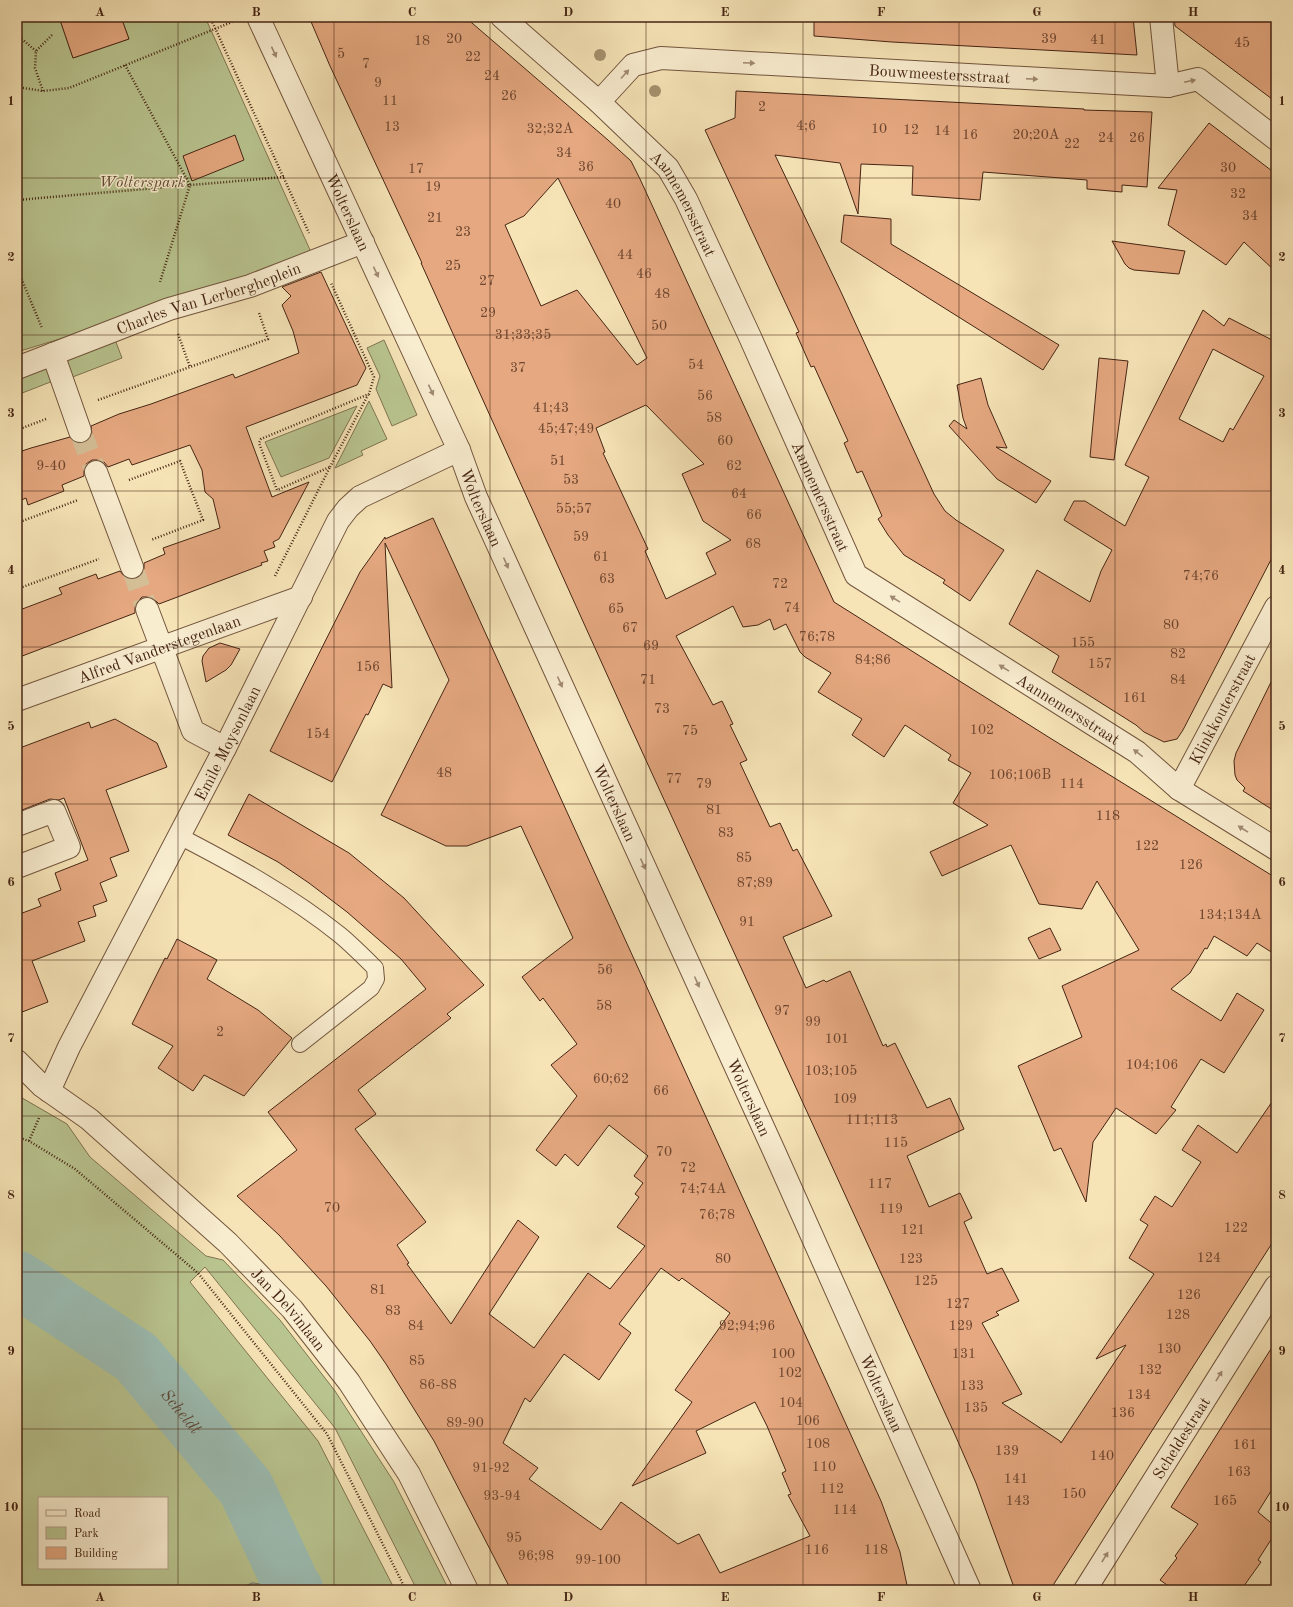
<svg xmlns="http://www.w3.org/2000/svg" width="1293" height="1607" font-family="'Old Standard TT',serif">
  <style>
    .green { fill: #b9c590; stroke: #807552; fill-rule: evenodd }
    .water { fill: #9dbeb4; stroke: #7a8174 }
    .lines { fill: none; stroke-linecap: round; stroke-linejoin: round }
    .river { stroke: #9dbeb4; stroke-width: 57 }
    .building { fill: #e5a880; stroke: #462514; fill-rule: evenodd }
    .pedestrian-tunnel { stroke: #d3be96; stroke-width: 22; stroke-dasharray: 22 11; stroke-linecap: butt }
    .service-casing { stroke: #72553d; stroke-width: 18 }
    .pedestrian-casing { stroke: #72553d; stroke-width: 24 }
    .minor-casing { stroke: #72553d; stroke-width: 24 }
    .tertiary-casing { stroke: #72553d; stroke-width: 24 }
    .path { stroke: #462514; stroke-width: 2.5; stroke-dasharray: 1 2; stroke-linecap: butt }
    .service { stroke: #f9edd0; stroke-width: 16 }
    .pedestrian { stroke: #f9edd0; stroke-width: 22 }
    .minor { stroke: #f9edd0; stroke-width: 22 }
    .tertiary { stroke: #f9edd0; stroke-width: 22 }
    .tree { fill: #a5916e }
    .oneway { fill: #a08972 }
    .grid { fill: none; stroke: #462514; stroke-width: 1; stroke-opacity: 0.55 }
    .labels { text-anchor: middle; stroke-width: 3; stroke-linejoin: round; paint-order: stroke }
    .number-label { font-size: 14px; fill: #6e462f }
    .street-label { font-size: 16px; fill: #462514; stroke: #f9edd0 }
    .park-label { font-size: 16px; font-style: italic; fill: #634d33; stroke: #f9edd0 }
    .water-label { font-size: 17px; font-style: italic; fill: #5c4b3c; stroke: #f9edd0 }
    .neatline { fill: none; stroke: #462514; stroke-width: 1.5 }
    .grid-label { font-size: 13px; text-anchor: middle; font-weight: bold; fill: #462514 }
  </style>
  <rect width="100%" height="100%" fill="#f6e4b7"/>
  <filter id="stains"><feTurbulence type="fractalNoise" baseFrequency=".005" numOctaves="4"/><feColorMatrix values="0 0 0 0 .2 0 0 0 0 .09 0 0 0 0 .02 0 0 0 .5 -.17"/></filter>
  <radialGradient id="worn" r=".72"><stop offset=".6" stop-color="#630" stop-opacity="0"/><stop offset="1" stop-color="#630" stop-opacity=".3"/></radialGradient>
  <path class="green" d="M17 17H59L73 58 129 39 121 17H205L315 261 17 352Z
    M114 337 122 358 70 378 62 357Z
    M384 340 417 415 392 426 376 389 380 376 367 348Z
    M46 362 53 381 17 395V373Z
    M369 401 387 439 361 451 363 455 335 468Z
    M357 406 329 458 281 477 265 442Z
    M17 1095 67 1124 90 1157 206 1256 223 1260 280 1320 335 1391 394 1482 449 1590H417L335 1428 205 1267 190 1282 318 1441 395 1590H297L293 1588 252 1583 237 1590H17ZM39 1498H167V1568H39Z"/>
  <path class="water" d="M252 1583 293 1588 297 1590H237Z"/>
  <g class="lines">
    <path class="river" id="s1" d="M17 1279 136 1357 246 1488 293 1588 295 1590"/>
  </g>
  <path class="building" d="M59 17H121L129 39 73 58Z
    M309 17H465L608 140 631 161 640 179 834 602 1050 738 1276 878V955L1257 943 1247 956 1214 936 1207 949 1205 948 1190 973 1171 989 1221 1021 1237 993 1264 1010 1224 1073 1201 1059 1171 1107 1176 1110 1156 1134 1116 1108 1093 1142 1086 1202 1061 1148 1054 1151 1018 1066 1082 1037 1062 986 1139 950 1097 881 1082 909 1039 904 1011 845 942 876 930 852 988 825 953 803 971 773 948 760 951 755 905 725 884 757 852 735 862 719 818 692 831 673 805 657 800 652 786 624 774 630 770 619 758 625 743 627 733 606 676 636 713 705 722 701 733 724 730 725 747 760 740 763 770 827 780 823 793 851 797 849 832 916 783 937 806 988 824 980 826 982 850 971 883 1046 886 1044 887 1047 895 1043 927 1108 950 1098 964 1129 907 1156 929 1207 960 1193 972 1218 964 1222 987 1274 1002 1268 1019 1301 996 1312 999 1315 982 1323 1022 1394 1002 1403 1060 1441 1061 1443 1126 1345 1096 1359 1154 1274 1129 1258 1148 1225 1140 1220 1155 1196 1172 1207 1201 1162 1182 1150 1198 1125 1237 1153 1276 1096V1237L1050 1590H1015L976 1483 956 1437 628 721 421 263H422L330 66ZM558 178 647 358 637 365 577 290 541 306 505 225 524 216ZM646 405 704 464 682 474 703 521 731 540 706 553 716 574 666 599 645 551 648 549 603 453 605 452 596 428Z
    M814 17H1133L1137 55 892 42 814 36Z
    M1174 17H1276V102L1175 26Z
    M736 91 1084 109V110L1152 112 1147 187 1122 185V192L1087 189V180L983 172 980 200 912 195 913 166 861 164 858 214 840 163 775 155 841 292 934 494 945 511 956 520 1004 550 970 601 943 583 945 580 904 555 888 535 878 519 882 516 862 471 857 473 844 443 848 441 814 366 811 367 796 333 799 332 705 130 735 118Z
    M1209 123 1276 174V272L1244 242 1226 265 1168 225 1177 190 1158 188Z
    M235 135 244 160 192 181 183 156Z
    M844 215 891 219V244L1059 345 1043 370 930 299 841 242Z
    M1112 241 1185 251 1179 274 1134 270 1129 268 1125 264Z
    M321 272 366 368 357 385 246 427 272 497 309 482 279 539 273 542 275 547 264 551 268 561 261 563 262 565 159 604 155 600 149 597H142L138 601 135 607V613L17 658V611L62 594 59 588 96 574 98 579 120 571 124 576 130 579 137 578 141 575 144 569V563L165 554 163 548 220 528 213 499 205 492 202 470 190 445 132 465 129 459 108 467 104 462 98 460H92L86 464 84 470V476L62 485 64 491 28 505 26 498 17 502V455L22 453V451L31 448 70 437 77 443H84L89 439 92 434 91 426 119 414 151 404 233 374 235 378 299 353 293 331 282 305 291 296 282 287Z
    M1203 310 1224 326 1229 318 1276 342V550L1183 730 1177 739 1164 742 1144 732 1136 725 1052 672 1059 656 1009 624 1037 570 1090 602 1101 571 1112 550 1064 520 1074 501H1085L1125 526 1149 477 1125 465ZM1213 349 1264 376 1233 430 1230 428 1223 442 1179 419Z
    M1099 358 1128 361 1114 460 1090 457Z
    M981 378 988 405 1007 448 996 447 1051 481 1036 503 997 479 949 426 954 420 967 429 963 418 957 385Z
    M433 518 881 1501 900 1552 908 1590H511L434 1441 386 1364 370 1341 326 1286 279 1235 237 1196 297 1150 268 1112 426 989 401 959 347 912 309 883 278 862 228 835 249 794 349 853 404 898 484 985 447 1014 451 1018 358 1090 376 1114 355 1129 426 1222 397 1245 409 1263 407 1264 451 1324 518 1220 539 1237 489 1314 534 1348 588 1273 610 1289 645 1246 617 1227 639 1197 635 1194 643 1183 634 1176 648 1156 609 1125 578 1166 565 1154 556 1166 536 1150 577 1096 551 1065 577 1044 543 998 540 1001 522 977 573 938 521 826 467 846H446L381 815 449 680 385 543 392 688 383 684 368 715 366 714 332 782 270 751 360 572 385 537V539ZM661 1268 679 1281 682 1278 730 1313 675 1390 692 1402 632 1486 706 1453 696 1431 755 1402 767 1426 786 1471 782 1473 791 1494 788 1495 810 1536 720 1573 699 1534 678 1544 621 1502 601 1530 529 1479 538 1468 503 1443 525 1398 530 1402 564 1354 599 1380 631 1333 619 1324Z
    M220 643 240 649 231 665 226 670 206 682 202 661 203 656 209 648Z
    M1276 672V812L1243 791 1245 788 1237 780 1235 775 1234 761 1236 753Z
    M115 719 157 743 167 767 106 790 129 851 110 858 117 876 100 883 107 901 93 906 96 916 78 922 85 941 32 961 48 1002 17 1014V915L41 906 38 899 61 890 55 873 88 860 64 798 59 800 50 799 17 812V749L89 722 91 728Z
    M1050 928 1061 950 1039 959 1028 938Z
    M177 939 217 960 207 979 258 1010 292 1038 244 1096 204 1075 193 1091 158 1068 173 1046 132 1024 165 958 167 959Z
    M1276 1341V1483L1258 1512 1276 1527V1532L1258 1560 1261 1562 1241 1590H1174L1160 1580 1177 1558 1175 1556 1198 1524 1171 1507Z"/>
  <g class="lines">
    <path class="pedestrian-tunnel" d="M80 431 96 472
      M132 567 147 609"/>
    <g class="service-casing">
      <path id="service" d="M179 836C235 865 290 895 340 935 352 945 364 957 375 968L376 979 371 988 300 1044"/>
    </g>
    <g class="pedestrian-casing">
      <g id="pedestrian">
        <path d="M53 354 80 431"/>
        <path id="s2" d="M17 368 169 309 250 286 363 242"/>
        <path d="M96 472 132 567"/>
        <path d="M147 609 193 731 225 748"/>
        <path d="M17 825 54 811 69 847 17 867"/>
      </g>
    </g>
    <g class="minor-casing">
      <g id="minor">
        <path id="s3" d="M258 17 459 450 476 497 774 1151 970 1590"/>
        <path id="s4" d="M502 17 599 102 668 168 686 199 750 337 856 575 1137 752 1179 789 1276 849"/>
        <path d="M1161 17 1168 86"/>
        <path id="s5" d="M599 102 633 65 661 58 1168 86 1198 79 1276 139"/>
        <path id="s6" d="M17 700 301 597"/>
        <path id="s7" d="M1179 789 1276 607"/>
        <path id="s8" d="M49 1091 69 1047 225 748 338 521 348 508 360 497 459 450"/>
        <path id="s9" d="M1085 1590 1276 1286"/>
      </g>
    </g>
    <g class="tertiary-casing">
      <g id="tertiary">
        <path id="s10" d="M17 1061 42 1086 89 1119 228 1243 292 1309 349 1382 409 1474 467 1590"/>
      </g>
    </g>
    <path class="path" d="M210 17 309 233
      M17 35 36 51
      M125 65 190 185 160 282
      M17 87 43 91 69 88 232 22
      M43 91 35 68 36 51 52 35
      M17 200 284 177
      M17 268 42 328
      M178 334 190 367
      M98 400 268 339 259 313
      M17 430 46 419
      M330 467 368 395
      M129 480 180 461 203 520 151 540
      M17 523 78 500
      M275 576 330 467 277 490 259 443 261 439 369 394 374 377 331 283
      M17 589 99 559
      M17 1137 29 1141 75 1169 198 1273 327 1434 406 1590
      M29 1141 39 1118"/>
    <use href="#service" class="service"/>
    <use href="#pedestrian" class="pedestrian"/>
    <use href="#minor" class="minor"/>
    <use href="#tertiary" class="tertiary"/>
  </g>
  <g class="tree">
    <circle cx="600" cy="55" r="6"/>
    <circle cx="655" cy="91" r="6"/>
  </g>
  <defs><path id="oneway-solid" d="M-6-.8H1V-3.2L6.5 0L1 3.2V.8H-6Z"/></defs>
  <g class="oneway">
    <use href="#oneway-solid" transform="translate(274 52) rotate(65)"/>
    <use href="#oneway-solid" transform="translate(749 63) rotate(3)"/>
    <use href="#oneway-solid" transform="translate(625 74) rotate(-48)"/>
    <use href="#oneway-solid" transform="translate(1032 79) rotate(3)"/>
    <use href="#oneway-solid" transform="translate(1190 81) rotate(-12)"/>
    <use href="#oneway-solid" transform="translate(376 272) rotate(65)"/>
    <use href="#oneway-solid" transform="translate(431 390) rotate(65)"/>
    <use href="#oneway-solid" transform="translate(506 563) rotate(66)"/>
    <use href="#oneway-solid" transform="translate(895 599) rotate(-148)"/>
    <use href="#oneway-solid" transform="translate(1004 668) rotate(-148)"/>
    <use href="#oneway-solid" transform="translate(560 682) rotate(66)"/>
    <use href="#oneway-solid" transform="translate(1138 753) rotate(-142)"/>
    <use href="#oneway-solid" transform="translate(1243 829) rotate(-148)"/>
    <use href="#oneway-solid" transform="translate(643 864) rotate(66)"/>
    <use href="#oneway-solid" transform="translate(697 982) rotate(66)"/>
    <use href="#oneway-solid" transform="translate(1219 1376) rotate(-58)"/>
    <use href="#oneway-solid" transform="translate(1105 1557) rotate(-58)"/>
  </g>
  <path class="grid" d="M178 17V1590M334 17V1590M490 17V1590M646 17V1590M803 17V1590M959 17V1590M1115 17V1590M17 178H1276M17 335H1276M17 491H1276M17 647H1276M17 804H1276M17 960H1276M17 1116H1276M17 1272H1276M17 1429H1276"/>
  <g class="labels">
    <g class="number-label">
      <text x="454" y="43">20</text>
      <text x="1049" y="43">39</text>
      <text x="1098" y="44">41</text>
      <text x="422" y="45">18</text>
      <text x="1242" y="47">45</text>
      <text x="341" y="58">5</text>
      <text x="473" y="61">22</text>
      <text x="366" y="68">7</text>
      <text x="492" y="80">24</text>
      <text x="378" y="87">9</text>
      <text x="509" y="100">26</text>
      <text x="390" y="105">11</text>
      <text x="762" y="111">2</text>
      <text x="806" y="130">4;6</text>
      <text x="392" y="131">13</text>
      <text x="550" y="133">32;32A</text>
      <text x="879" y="133">10</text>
      <text x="911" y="134">12</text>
      <text x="942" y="135">14</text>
      <text x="970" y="139">16</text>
      <text x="1036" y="139">20;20A</text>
      <text x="1106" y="142">24</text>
      <text x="1137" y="142">26</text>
      <text x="1072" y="148">22</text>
      <text x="564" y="157">34</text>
      <text x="586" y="171">36</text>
      <text x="1228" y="172">30</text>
      <text x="416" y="173">17</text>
      <text x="433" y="191">19</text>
      <text x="1238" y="198">32</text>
      <text x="613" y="208">40</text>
      <text x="1250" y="220">34</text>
      <text x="435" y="222">21</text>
      <text x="463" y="236">23</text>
      <text x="625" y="259">44</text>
      <text x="453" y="270">25</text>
      <text x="644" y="278">46</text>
      <text x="487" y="285">27</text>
      <text x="662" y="298">48</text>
      <text x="488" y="317">29</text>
      <text x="659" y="330">50</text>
      <text x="523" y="339">31;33;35</text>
      <text x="696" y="369">54</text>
      <text x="518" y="372">37</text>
      <text x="705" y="400">56</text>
      <text x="551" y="412">41;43</text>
      <text x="714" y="422">58</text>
      <text x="566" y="433">45;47;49</text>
      <text x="725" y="445">60</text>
      <text x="558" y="465">51</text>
      <text x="51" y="470">9-40</text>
      <text x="734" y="470">62</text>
      <text x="571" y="484">53</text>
      <text x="739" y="498">64</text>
      <text x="574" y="513">55;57</text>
      <text x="754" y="519">66</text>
      <text x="581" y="541">59</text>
      <text x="753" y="548">68</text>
      <text x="601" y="561">61</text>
      <text x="1201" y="580">74;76</text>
      <text x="607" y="583">63</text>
      <text x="780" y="588">72</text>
      <text x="792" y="612">74</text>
      <text x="616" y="613">65</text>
      <text x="1171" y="629">80</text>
      <text x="630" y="632">67</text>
      <text x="817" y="641">76;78</text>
      <text x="1083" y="647">155</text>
      <text x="651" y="650">69</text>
      <text x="1178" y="658">82</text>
      <text x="873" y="664">84;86</text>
      <text x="1100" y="668">157</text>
      <text x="368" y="671">156</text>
      <text x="648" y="684">71</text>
      <text x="1178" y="684">84</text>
      <text x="1135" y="702">161</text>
      <text x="662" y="713">73</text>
      <text x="982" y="734">102</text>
      <text x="690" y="735">75</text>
      <text x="318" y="738">154</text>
      <text x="444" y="777">48</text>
      <text x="1020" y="779">106;106B</text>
      <text x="674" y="783">77</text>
      <text x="704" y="788">79</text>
      <text x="1072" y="788">114</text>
      <text x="714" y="814">81</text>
      <text x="1108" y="820">118</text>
      <text x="726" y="837">83</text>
      <text x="1147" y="850">122</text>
      <text x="744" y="862">85</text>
      <text x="1191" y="869">126</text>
      <text x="755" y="887">87;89</text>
      <text x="1230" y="919">134;134A</text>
      <text x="747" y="926">91</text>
      <text x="605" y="974">56</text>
      <text x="604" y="1010">58</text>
      <text x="782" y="1015">97</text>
      <text x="813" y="1026">99</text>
      <text x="220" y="1036">2</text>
      <text x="837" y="1043">101</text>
      <text x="1152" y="1069">104;106</text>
      <text x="831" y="1075">103;105</text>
      <text x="611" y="1083">60;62</text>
      <text x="661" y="1095">66</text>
      <text x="845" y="1103">109</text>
      <text x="872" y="1124">111;113</text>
      <text x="896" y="1147">115</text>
      <text x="664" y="1156">70</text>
      <text x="688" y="1172">72</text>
      <text x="880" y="1188">117</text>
      <text x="703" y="1193">74;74A</text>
      <text x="332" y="1212">70</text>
      <text x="891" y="1213">119</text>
      <text x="717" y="1219">76;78</text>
      <text x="1236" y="1232">122</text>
      <text x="913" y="1234">121</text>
      <text x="1209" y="1262">124</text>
      <text x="723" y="1263">80</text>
      <text x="911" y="1263">123</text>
      <text x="926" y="1285">125</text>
      <text x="378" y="1294">81</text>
      <text x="1189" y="1299">126</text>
      <text x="958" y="1308">127</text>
      <text x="393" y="1315">83</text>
      <text x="1178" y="1319">128</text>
      <text x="416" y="1330">84</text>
      <text x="747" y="1330">92;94;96</text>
      <text x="961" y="1330">129</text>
      <text x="1169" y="1353">130</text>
      <text x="783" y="1358">100</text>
      <text x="964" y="1358">131</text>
      <text x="417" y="1365">85</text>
      <text x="1150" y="1374">132</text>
      <text x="790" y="1377">102</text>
      <text x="438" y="1389">86-88</text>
      <text x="972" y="1390">133</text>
      <text x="1139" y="1399">134</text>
      <text x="791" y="1407">104</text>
      <text x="976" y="1412">135</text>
      <text x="1123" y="1417">136</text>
      <text x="808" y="1425">106</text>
      <text x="465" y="1427">89-90</text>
      <text x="818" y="1448">108</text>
      <text x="1245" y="1449">161</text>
      <text x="1007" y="1455">139</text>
      <text x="1102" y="1460">140</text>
      <text x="824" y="1471">110</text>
      <text x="491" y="1472">91-92</text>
      <text x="1239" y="1476">163</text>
      <text x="1016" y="1483">141</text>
      <text x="832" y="1493">112</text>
      <text x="1074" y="1498">150</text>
      <text x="502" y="1500">93-94</text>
      <text x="1018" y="1505">143</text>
      <text x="1225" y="1505">165</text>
      <text x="845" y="1514">114</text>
      <text x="514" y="1542">95</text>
      <text x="817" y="1554">116</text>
      <text x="876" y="1554">118</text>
      <text x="536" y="1560">96;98</text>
      <text x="598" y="1564">99-100</text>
    </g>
    <g class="street-label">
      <text dy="6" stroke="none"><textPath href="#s5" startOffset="358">Bouwmeestersstraat</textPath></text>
      <text dy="6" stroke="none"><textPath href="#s4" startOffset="263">Aannemersstraat</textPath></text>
      <text dy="6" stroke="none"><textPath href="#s3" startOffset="215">Wolterslaan</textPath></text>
      <text dy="6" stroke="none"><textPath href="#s2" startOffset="204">Charles Van Lerbergheplein</textPath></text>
      <text dy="6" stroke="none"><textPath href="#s4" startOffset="587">Aannemersstraat</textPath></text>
      <text dy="6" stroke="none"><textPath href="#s3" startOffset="539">Wolterslaan</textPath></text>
      <text dy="6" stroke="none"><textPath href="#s6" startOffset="151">Alfred Vanderstegenlaan</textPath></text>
      <text dy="6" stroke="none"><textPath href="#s4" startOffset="924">Aannemersstraat</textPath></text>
      <text dy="6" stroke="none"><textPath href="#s7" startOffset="91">Klinkkouterstraat</textPath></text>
      <text dy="6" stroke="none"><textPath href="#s8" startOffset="391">Emile Moysonlaan</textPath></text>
      <text dy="6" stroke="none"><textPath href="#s3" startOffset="863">Wolterslaan</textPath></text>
      <text dy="6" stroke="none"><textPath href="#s3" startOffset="1187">Wolterslaan</textPath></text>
      <text dy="6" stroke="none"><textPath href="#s10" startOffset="369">Jan Delvinlaan</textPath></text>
      <text dy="6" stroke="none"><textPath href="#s3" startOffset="1511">Wolterslaan</textPath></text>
      <text dy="6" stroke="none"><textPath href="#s9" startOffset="180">Scheldestraat</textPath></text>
    </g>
    <g class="park-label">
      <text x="142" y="187">Wolterspark</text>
    </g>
    <g class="water-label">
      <text dy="6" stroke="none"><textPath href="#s1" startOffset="213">Scheldt</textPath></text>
    </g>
  </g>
  <rect width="1293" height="1607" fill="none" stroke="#f6e4b7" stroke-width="44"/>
  <rect x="38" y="1497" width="130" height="72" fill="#f9edd0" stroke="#b19d85"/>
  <rect x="46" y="1510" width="20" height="6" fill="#f9edd0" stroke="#b19d85"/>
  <text x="74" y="1517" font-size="12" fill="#462514">Road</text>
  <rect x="46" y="1527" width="20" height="12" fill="#b9c590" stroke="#b19d85"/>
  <text x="74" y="1537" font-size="12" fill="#462514">Park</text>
  <rect x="46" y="1547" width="20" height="12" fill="#e5a880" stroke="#b19d85"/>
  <text x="74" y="1557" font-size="12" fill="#462514">Building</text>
  <rect x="22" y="22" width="1249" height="1563" class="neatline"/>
  <g class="grid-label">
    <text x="100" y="16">A</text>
    <text x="256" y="16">B</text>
    <text x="412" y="16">C</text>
    <text x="568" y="16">D</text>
    <text x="725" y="16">E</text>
    <text x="881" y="16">F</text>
    <text x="1037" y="16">G</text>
    <text x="1193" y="16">H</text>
    <text x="11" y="105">1</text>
    <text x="1282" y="105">1</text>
    <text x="11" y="261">2</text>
    <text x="1282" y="261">2</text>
    <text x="11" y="417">3</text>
    <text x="1282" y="417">3</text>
    <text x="11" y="574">4</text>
    <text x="1282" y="574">4</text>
    <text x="11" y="730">5</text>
    <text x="1282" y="730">5</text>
    <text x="11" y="886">6</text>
    <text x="1282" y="886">6</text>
    <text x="11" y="1042">7</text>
    <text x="1282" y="1042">7</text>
    <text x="11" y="1199">8</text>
    <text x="1282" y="1199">8</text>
    <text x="11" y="1355">9</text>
    <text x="1282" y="1355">9</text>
    <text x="11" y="1511">10</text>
    <text x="1282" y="1511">10</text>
    <text x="100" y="1601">A</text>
    <text x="256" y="1601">B</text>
    <text x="412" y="1601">C</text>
    <text x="568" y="1601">D</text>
    <text x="725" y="1601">E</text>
    <text x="881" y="1601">F</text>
    <text x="1037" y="1601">G</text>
    <text x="1193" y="1601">H</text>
  </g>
  <rect width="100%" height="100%" filter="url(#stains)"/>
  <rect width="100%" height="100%" fill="url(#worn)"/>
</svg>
